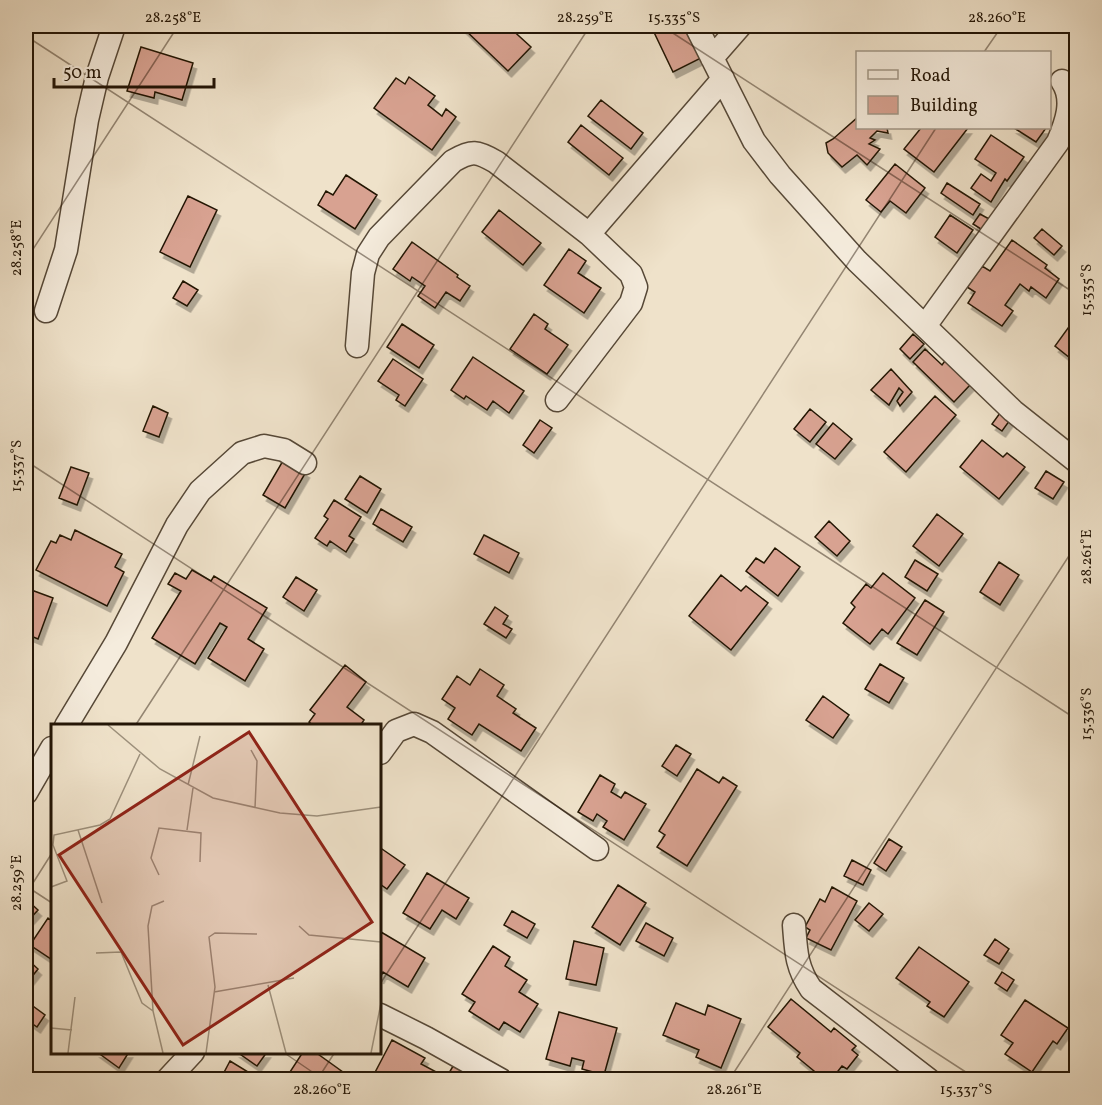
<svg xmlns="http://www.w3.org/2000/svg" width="1102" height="1105" font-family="Vollkorn,serif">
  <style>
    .building { fill: #d8a291; stroke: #231506; stroke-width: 1.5; filter: url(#shadow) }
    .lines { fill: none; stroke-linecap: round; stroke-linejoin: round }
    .street-casing { stroke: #564837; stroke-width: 25 }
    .street { stroke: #f5ecdd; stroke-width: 22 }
    .ticks { fill: none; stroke: #231506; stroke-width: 1.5; stroke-opacity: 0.45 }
    .inset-road { fill: none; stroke: #9d907c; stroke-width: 1.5 }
    .view { fill: #8f2418; fill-opacity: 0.15; stroke: #8f2418; stroke-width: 3 }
    .inset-edge { fill: none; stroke: #231506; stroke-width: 3 }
    .neatline { fill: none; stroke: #231506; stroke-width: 2 }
    .ticks-label { font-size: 15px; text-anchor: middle; fill: #231506 }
  </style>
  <defs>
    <filter id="shadow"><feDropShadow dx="3.5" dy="6" stdDeviation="0" flood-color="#0004"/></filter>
  </defs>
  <rect width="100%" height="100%" fill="#efe2ca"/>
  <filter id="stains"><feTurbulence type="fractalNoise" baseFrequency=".00333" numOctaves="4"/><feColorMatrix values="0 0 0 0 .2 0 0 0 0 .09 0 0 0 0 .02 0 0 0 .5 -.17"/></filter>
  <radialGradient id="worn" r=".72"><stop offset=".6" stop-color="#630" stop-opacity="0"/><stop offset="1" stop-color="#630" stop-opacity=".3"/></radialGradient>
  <path class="building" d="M461 26H508L531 47 508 71Z
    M651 26H685L701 58 673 72Z
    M141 47 193 63 182 100 155 92 154 98 127 91Z
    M409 77 435 96 428 105 442 116 446 109 456 117 432 150 374 108 396 78 405 84Z
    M601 100 643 133 631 149 588 116Z
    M858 117V128H887L888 133 877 131 870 138 875 140 869 144 880 149 867 165 857 155 842 167 828 153 826 143 833 139Z
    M581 125 623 158 609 175 568 142Z
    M921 128H968L934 172 904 149Z
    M1014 128H1046L1036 142Z
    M991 135 1024 157 1007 181 1005 179 991 202 971 188 981 174 991 181 996 173 975 159Z
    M895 164 925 188 906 213 890 201 881 212 866 200Z
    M346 175 377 195 355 229 318 205 326 191 333 195Z
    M947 183 980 204 973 215 941 193Z
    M188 196 217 210 190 267 160 252Z
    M499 210 541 243 523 265 482 232Z
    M980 214 991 220 984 231 973 224Z
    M950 215 973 230 957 253 935 237Z
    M1042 229 1062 246 1054 255 1034 238Z
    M1012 240 1047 265 1045 268 1059 279 1046 298 1031 287 1029 291 1020 284 1005 305 1013 311 1002 326 968 303 975 292 967 287 982 266 990 271Z
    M412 242 458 275 457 277 470 286 460 301 446 292 435 308 418 296 425 286 412 277 410 281 393 269Z
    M569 249 586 261 578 273 601 288 584 313 544 285Z
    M183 281 198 290 187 306 173 298Z
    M534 314 548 324 545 329 568 345 547 374 510 349Z
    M1076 317V350L1070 358 1055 346Z
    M402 324 434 345 419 368 387 347Z
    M913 334 924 344 910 359 900 349Z
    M925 349 942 365 945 361 970 385 954 402 913 362Z
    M473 357 524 391 509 413 493 401 487 410 466 396 464 399 451 390Z
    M393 359 423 379 405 406 396 400 399 395 378 381Z
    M891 369 912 392 900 406 897 401 903 392 899 388 889 405 871 390Z
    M935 396 956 415 906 472 884 452Z
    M153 406 168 413 159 437 143 431Z
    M810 409 826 422 810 442 794 429Z
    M1000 413 1010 420 1002 431 992 424Z
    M540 420 552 428 534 453 523 445Z
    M833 423 852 439 835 459 816 444Z
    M982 440 1003 457 1007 453 1025 467 999 499 960 467Z
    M284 459 306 472 285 508 263 495Z
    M71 467 89 473 77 505 59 498Z
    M1046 471 1064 482 1053 499 1035 488Z
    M360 476 381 489 367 513 345 499Z
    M334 500 361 517 349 536 354 539 346 552 330 541 327 546 315 538 328 519 324 516Z
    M381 509 412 527 403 542 373 524Z
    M937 514 963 534 939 566 913 546Z
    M829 521 850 541 837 556 815 537Z
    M75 530 122 554 115 567 124 572 107 606 36 570 51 541 56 543 60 535 71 540Z
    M484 535 519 553 509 573 474 554Z
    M775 548 800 567 778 596 746 571 756 558 764 563Z
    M915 560 938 574 927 591 905 577Z
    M999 562 1019 575 1000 605 980 592Z
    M192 570 211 581 214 576 267 608 248 639 264 649 245 681 208 658 227 627 220 623 195 664 152 638 181 591 168 584 175 573 186 579Z
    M883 573 915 598 888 634 882 629 870 644 843 623 855 607 851 603 866 584 871 588Z
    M721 575 741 591 746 586 768 603 731 650 689 616Z
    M296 577 317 590 304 611 283 597Z
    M26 588 53 598 38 639 26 634Z
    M925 600 944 612 917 655 897 643Z
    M495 607 508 616 503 624 512 629 506 638 484 624Z
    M880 664 904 678 889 703 865 689Z
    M345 665 366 682 347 707 364 720 360 726H314L309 722 315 714 310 710Z
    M480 669 504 685 497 696 516 709 513 713 536 728 521 751 479 724 472 735 448 719 455 708 442 699 457 676 470 685Z
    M823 696 849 715 833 738 806 720Z
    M676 745 691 754 677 776 662 766Z
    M697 769 719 783 723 777 737 786 687 866 657 847 665 835 659 831Z
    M600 775 615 784 611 792 621 798 625 792 646 804 624 840 603 827 607 821 597 814 593 821 578 812Z
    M889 839 902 847 886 871 874 863Z
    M382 849 405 865 387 889 380 884V852Z
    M852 860 871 870 863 885 844 876Z
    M427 873 469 898 456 919 442 910 430 929 403 913Z
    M618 885 646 903 620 945 592 927Z
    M832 887 857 901 831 950 806 938 810 930 805 927 820 899 825 902Z
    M26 899 38 910 26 923Z
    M869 903 883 914 869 931 855 920Z
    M512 911 535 924 527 938 504 925Z
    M48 918 52 921V956L51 959 30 945Z
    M646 923 673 938 664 956 636 941Z
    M381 932 425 958 408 987 383 972 380 978Z
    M995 939 1009 949 999 964 984 955Z
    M574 941 604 948 596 985 566 979Z
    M493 946 510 957 505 966 527 980 519 992 538 1004 520 1032 504 1022 499 1030 469 1011 475 1002 462 994Z
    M919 947 969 982 944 1017 927 1006 930 1002 896 978Z
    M26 958 38 969 26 984Z
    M1002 972 1014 980 1007 991 995 983Z
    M791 999 831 1032 834 1028 856 1046 852 1050 858 1055 847 1069 842 1066 831 1080H825L797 1057 800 1053 768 1027Z
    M1025 1000 1068 1028 1057 1044 1053 1041 1032 1072 1005 1054 1013 1043 1001 1035Z
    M26 1001 45 1015 37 1027 27 1020 26 1022Z
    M676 1003 705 1015 708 1005 741 1019 721 1068 696 1057 699 1050 663 1035Z
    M559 1012 617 1028 604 1075 582 1069 584 1061 572 1058 570 1066 546 1059Z
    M392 1040 425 1058 421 1064 442 1075 439 1080H371Z
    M97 1052H129L119 1068Z
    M237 1052H267L257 1066Z
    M303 1052H315L354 1080H295L288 1075Z
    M230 1061 261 1080H220Z
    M456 1061 474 1071 470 1080H461L449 1073Z"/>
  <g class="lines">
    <g class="street-casing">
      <path id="street" d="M696 26 754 141 780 175 857 261 1013 411 1076 461
        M712 58 740 26
        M589 234 723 79
        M46 311 66 250 87 120 97 77 114 26
        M925 326 1058 142C1066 123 1075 100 1062 81
        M357 346 363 273 368 254 379 237 453 161C472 150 477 151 496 162L589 234 631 274 636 287 631 303 557 400
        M66 726 116 643 177 525 200 491 242 453 264 446 284 450 305 463
        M380 753 396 731 414 724 432 732 597 849
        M26 793 52 748
        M794 925C796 951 796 967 811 989L929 1080
        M380 1015 426 1038 501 1080
        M167 1080 193 1052"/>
    </g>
    <use href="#street" class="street"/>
  </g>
  <path class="ticks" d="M662 26 1076 294M26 36 1076 719M984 52 1002 26M26 260 178 26M26 461 978 1080M135 726 590 26M26 886 52 903M26 894 52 853M380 984 936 128M283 1052 324 1080M317 1080 335 1052M729 1080 1076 545"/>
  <g transform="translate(51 724)">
    <rect width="330" height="330" fill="#efe2ca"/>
    <path class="inset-road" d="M57 1 109 45 162 74 229 89 266 92 330 83M200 26 206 37 204 84M137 61 149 12M27 106 51 179M136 106 142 64M108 151 100 134 108 104 150 109 149 138M0 163 16 157 2 121 3 111 49 101 59 95 89 30M248 202 258 211 330 218M45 229 70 228 91 279 102 287M217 261 235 329M163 268 243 254M0 304 21 306M17 329 24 273M112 329 102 287 97 202 101 182 113 177M155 329 164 263 158 213 164 209 206 210M320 329 330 279"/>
    <path class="view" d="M198 8 321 198 132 321 8 131Z"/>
    <rect width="330" height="330" class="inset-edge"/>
  </g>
  <rect width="1102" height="1105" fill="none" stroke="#efe2ca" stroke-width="66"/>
  <rect x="856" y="51" width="195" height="78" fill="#f5ecdd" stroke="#a19687" stroke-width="1.5"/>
  <rect x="868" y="70" width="30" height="9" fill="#f5ecdd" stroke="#a19687" stroke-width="1.5"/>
  <text x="910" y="81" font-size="18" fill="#231506">Road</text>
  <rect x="868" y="96" width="30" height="18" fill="#d8a291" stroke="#a19687" stroke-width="1.5"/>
  <text x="910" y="111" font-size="18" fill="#231506">Building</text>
  <path d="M54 78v9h160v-9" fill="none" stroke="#231506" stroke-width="3"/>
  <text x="63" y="78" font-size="18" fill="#231506" stroke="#f5ecdd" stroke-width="4.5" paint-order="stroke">50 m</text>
  <rect x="33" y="33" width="1036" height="1039" class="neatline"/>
  <g class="ticks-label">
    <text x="173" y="22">28.258°E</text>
    <text x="585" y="22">28.259°E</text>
    <text x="674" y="22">15.335°S</text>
    <text x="997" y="22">28.260°E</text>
    <text transform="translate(16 248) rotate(-90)" y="5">28.258°E</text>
    <text transform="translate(1086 290) rotate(-90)" y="5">15.335°S</text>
    <text transform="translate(16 466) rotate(-90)" y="5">15.337°S</text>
    <text transform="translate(1086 557) rotate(-90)" y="5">28.261°E</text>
    <text transform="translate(1086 714) rotate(-90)" y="5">15.336°S</text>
    <text transform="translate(16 883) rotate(-90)" y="5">28.259°E</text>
    <text x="322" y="1094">28.260°E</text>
    <text x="734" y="1094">28.261°E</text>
    <text x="966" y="1094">15.337°S</text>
  </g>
  <rect width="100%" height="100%" filter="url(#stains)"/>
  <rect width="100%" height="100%" fill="url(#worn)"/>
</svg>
